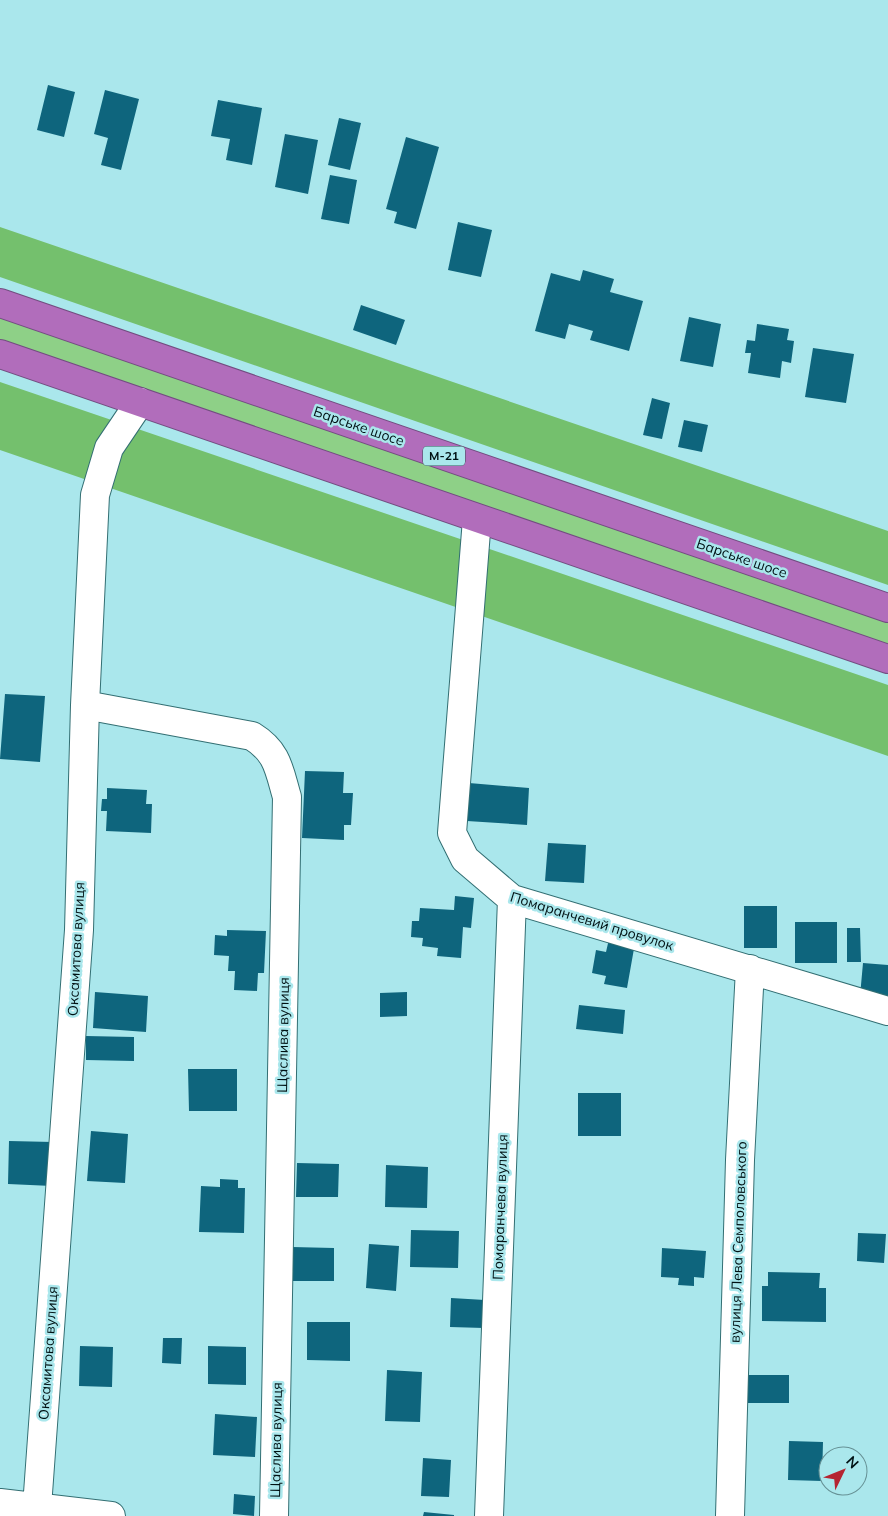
<svg xmlns="http://www.w3.org/2000/svg" width="888" height="1516" font-family="Mulish,sans-serif">
  <style>
    .green { fill: #8ed087 }
    .forest { fill: #74c06d }
    .building { fill: #0e657d }
    .lines { fill: none; stroke-linecap: round; stroke-linejoin: round }
    .minor-casing { stroke: #336f73; stroke-width: 30 }
    .highway-casing { stroke: #734d80; stroke-width: 30 }
    .minor { stroke: #fff; stroke-width: 28 }
    .highway { stroke: #b16dbb; stroke-width: 28 }
    .labels { text-anchor: middle; stroke-width: 5; stroke-linejoin: round; paint-order: stroke }
    .shield { fill: #aae7ec; stroke: #335154; stroke-width: 1 }
    .shield-label { font-size: 12px; font-weight: bold; fill: #001113 }
    .street-label { font-size: 14px; fill: #001113; stroke: #aae7ec }
  </style>
  <rect width="100%" height="100%" fill="#aae7ec"/>
  <path class="green" d="M0 304 888 608V659L0 355Z"/>
  <path class="forest" d="M0 227 888 531V585L0 277Z
    M0 382 888 685V756L0 450Z"/>
  <path class="building" d="M48 85 75 92 64 137 37 130Z
    M105 90 139 99 121 170 101 165 108 138 94 134Z
    M218 100 262 108 252 165 226 160 230 139 211 136Z
    M339 118 361 123 350 170 328 165Z
    M285 134 318 140 308 194 275 187Z
    M406 137 439 147 416 229 394 223 397 212 386 209Z
    M330 175 357 180 349 224 321 219Z
    M458 222 492 230 481 277 448 270Z
    M583 270 614 279 610 292 643 301 629 351 590 340 593 331 569 324 565 339 535 331 551 273 580 281Z
    M361 305 405 320 396 345 353 330Z
    M689 317 721 324 713 367 680 361Z
    M757 324 789 329 787 340 794 341 791 363 782 361 780 378 748 373 751 353H745L747 340 755 341Z
    M813 348 854 354 846 403 805 397Z
    M652 398 670 403 662 439 643 435Z
    M684 420 708 425 702 452 678 447Z
    M5 694 45 696 40 762 0 759Z
    M305 771 344 772 343 793H353L351 825H344V840L302 838Z
    M469 783 529 788 527 825 467 821Z
    M107 788 147 790 146 804H152L151 833 106 831 107 811H101L102 799H107Z
    M548 843 586 845 584 883 545 881Z
    M455 896 474 898 471 928 463 927 461 958 437 956 438 948 422 946 423 938 411 937 412 921H419L420 908 454 910Z
    M744 906H777V948H744Z
    M795 922H837V963H795Z
    M847 928H860L861 962H847Z
    M227 930 266 931 264 973H258L257 991 234 990 235 971H228L229 956 214 955 215 935 227 936Z
    M609 939 635 943 627 988 604 984 606 976 592 973 596 950 606 952Z
    M863 963 888 965V998L860 996Z
    M95 992 148 996 146 1032 93 1028Z
    M407 992V1016L380 1017V993Z
    M579 1005 625 1010 623 1034 576 1029Z
    M86 1036 134 1037V1061L86 1060Z
    M188 1069H237V1111H189Z
    M578 1093H621V1136H578Z
    M91 1131 128 1134 125 1183 87 1181Z
    M9 1141 53 1142 52 1186 8 1184Z
    M297 1163 339 1164 338 1197H296Z
    M386 1165 428 1167 427 1208 385 1207Z
    M220 1179 238 1180V1188H245L244 1233 199 1232 201 1186 220 1187Z
    M411 1230 459 1231 458 1268 410 1267Z
    M858 1233 886 1234 884 1263 857 1261Z
    M369 1244 399 1246 396 1291 366 1288Z
    M292 1247 334 1248V1281H292Z
    M662 1248 706 1251 704 1278 694 1277V1286L678 1285 679 1278 661 1277Z
    M768 1272 820 1273 819 1288H826V1322L762 1321V1286H768Z
    M451 1298 485 1300 484 1328 450 1327Z
    M307 1322H350V1361L307 1360Z
    M163 1338H182L181 1364 162 1363Z
    M80 1346 113 1347 112 1387 79 1386Z
    M208 1346 246 1347V1385L208 1384Z
    M387 1370 422 1372 420 1422 385 1421Z
    M735 1375H789V1403H735Z
    M215 1414 257 1417 255 1457 213 1455Z
    M789 1441 823 1442 822 1481 788 1480Z
    M423 1458 451 1460 449 1497 421 1496Z
    M234 1494 255 1496 254 1516 233 1514Z
    M424 1512 454 1515V1516H423Z"/>
  <g class="lines">
    <g class="minor-casing">
      <path id="minor" d="M477 519 452 833 465 859 512 899 888 1011
        M85 705 252 736C278 752 279 770 287 797L274 1516
        M0 1503 111 1516
        M37 1507 79 930 85 705 95 495 109 448 140 402
        M489 1516 512 899
        M730 1516 740 1160 750 969"/>
    </g>
    <g class="highway-casing">
      <path id="highway" d="M0 303 888 608
        M0 354 888 659"/>
    </g>
    <use href="#minor" class="minor"/>
    <use href="#highway" class="highway"/>
  </g>
  <g class="labels">
    <rect class="shield" x="423" y="446.5" width="42" height="19" rx="4"/>
    <g class="shield-label">
      <text x="444" y="460">М-21</text>
    </g>
    <g class="street-label">
      <text transform="translate(359 426) rotate(19)" y="5">Барське шосе</text>
      <text transform="translate(742 558) rotate(19)" y="5">Барське шосе</text>
      <text transform="translate(592 921) rotate(17)" y="5">Помаранчевий провулок</text>
      <text transform="translate(76 949) rotate(-87)" y="5">Оксамитова вулиця</text>
      <text transform="translate(283 1035) rotate(-89)" y="5">Щаслива вулиця</text>
      <text transform="translate(500 1207) rotate(-88)" y="5">Помаранчева вулиця</text>
      <text transform="translate(738 1242) rotate(-88)" y="5">вулиця Лева Семполовського</text>
      <text transform="translate(48 1353) rotate(-86)" y="5">Оксамитова вулиця</text>
      <text transform="translate(276 1440) rotate(-89)" y="5">Щаслива вулиця</text>
    </g>
  </g>
  <g transform="translate(843 1471) rotate(47)"><circle r="24" fill="#aae7ec" stroke="#669195"/>
  <path d="M0-4L9 19L0 12L-9 19Z" fill="#b52431"/>
  <text y="-8" font-size="14" font-weight="bold" text-anchor="middle" fill="#001113">N</text>
  </g>
</svg>
